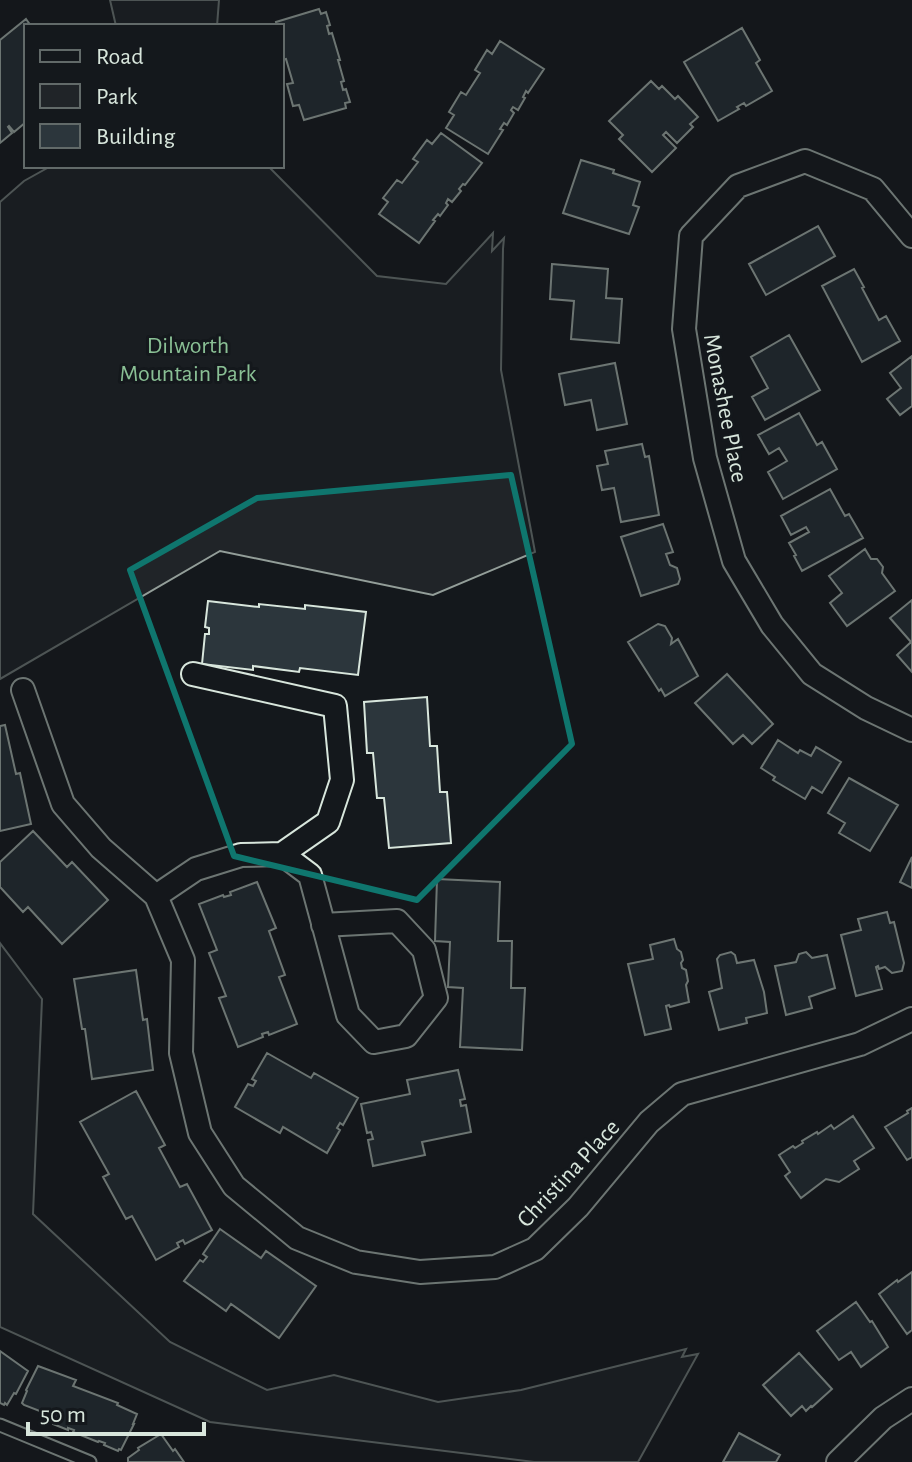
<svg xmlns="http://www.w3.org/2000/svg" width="912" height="1462" font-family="'Alegreya Sans',sans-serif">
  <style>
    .green { fill: #202428; stroke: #939e99; stroke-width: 2 }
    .building { fill: #2c363c; stroke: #d8e6dc; stroke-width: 2 }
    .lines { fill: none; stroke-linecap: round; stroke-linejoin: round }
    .lane-casing { stroke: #d8e6dc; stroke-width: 15 }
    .street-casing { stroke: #d8e6dc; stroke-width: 26 }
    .lane { stroke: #14181c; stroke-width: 11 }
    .street { stroke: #14181c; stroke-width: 22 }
    .marked { fill: none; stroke: #0f766e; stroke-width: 6; stroke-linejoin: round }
    .labels { text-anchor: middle; stroke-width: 6; stroke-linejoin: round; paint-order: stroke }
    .park-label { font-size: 24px; fill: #8ac095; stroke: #14181c }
    .street-label { font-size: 24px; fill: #d8e6dc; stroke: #14181c }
  </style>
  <rect width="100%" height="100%" fill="#14181c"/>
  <path class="green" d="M110 0H219L217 26H116Z
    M51 166H268L377 276 446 284 493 233 492 251 504 238 503 249 501 370 535 552 433 595 220 551 0 679V202L24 181Z
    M0 943 42 999 33 1214 170 1342 267 1390 334 1375 438 1402 521 1390 686 1349 682 1357 698 1354 638 1462H534L210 1422 0 1327Z"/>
  <path class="building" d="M319 9 321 14 326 12 330 25 327 26 329 34 332 33 340 60H338L344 81 341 82 343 90 346 89 350 102 345 103 346 108 304 120 299 105 293 106 287 84 293 83 286 59 282 60V26H277L276 22Z
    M26 19 31 26H26V122L14 132 9 126 8 127 12 133 0 143V40Z
    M742 28 760 60 756 63 772 91 746 106 744 103 737 107 739 109 718 121 684 62Z
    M500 41 544 69 528 93 526 91 523 97 525 98 518 110 513 107 511 110 514 113 507 125 504 123 500 129 503 130 488 154 446 128 454 115 449 112 461 92 466 95 480 73 475 70 487 50 492 54Z
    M651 81 659 89 662 86 675 99 678 96 698 117 690 124 693 127 677 143 666 132 663 135 676 148 652 172 619 139 623 135 609 121Z
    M441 133 482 163 465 185 463 184 459 189 461 191 452 202 448 199 446 203 448 205 440 216 438 214 433 220 435 221 419 243 379 214 388 202 383 198 397 180 402 183 418 162 413 159 427 140 432 144Z
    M581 160 614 170 613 173 640 182 633 205 639 207 629 234 563 213Z
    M818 226 835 256 766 295 749 264Z
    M552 264 608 269 606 298 622 299 619 343 571 339 574 301 550 299Z
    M854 269 864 287 862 288 879 320 886 316 900 341 862 362 822 286Z
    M789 335 820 390 765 420 752 397 768 388 751 357Z
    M912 356V406L900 415 887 399 901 388 890 373Z
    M615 363 627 424 597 430 591 400 565 405 559 374Z
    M799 413 817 445 822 442 837 469 783 499 768 472 787 461 779 448 769 454 758 435Z
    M642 444 645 457 649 456 659 515 621 522 614 488 602 490 597 466 608 464 605 451Z
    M830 489 845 516 849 514 863 538 802 571 794 556 796 555 789 543 809 532 806 527 791 535 781 516Z
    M663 524 673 552 666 554 670 565 677 568 680 579 678 584 641 596 621 537Z
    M865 549 871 559H877L883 567 882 573 895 591 847 626 830 603 842 593 829 576Z
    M912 600V672L897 655 911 642 890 618Z
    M208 601 259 607V604L305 609V605L366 612 358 675 300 668 299 672 253 666V670L202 664 205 634H209V628L205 627Z
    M658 624 665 626 672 638 671 644 678 639 698 676 665 696 661 689 659 691 628 642Z
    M727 674 773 724 752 744 743 735 733 744 695 703Z
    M427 697 430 746H437L440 792H447L451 843 389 848 384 798H377L373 753H367L364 702Z
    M5 725 16 774 20 773 31 824 0 831V726Z
    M778 740 798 753 800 750 811 756 816 747 841 762 822 793 812 787 805 799 773 780 775 777 761 768Z
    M849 778 898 805 870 851 839 833 845 823 828 813Z
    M33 831 67 867 72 862 108 900 62 944 28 907 23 912 0 887V862Z
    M912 857V888L900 882Z
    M437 879 500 882 498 941H512L511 988H525L522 1050 460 1047 463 988 448 987 450 942 435 941Z
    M257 882 276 928 269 931 285 975 279 977 297 1024 269 1035 268 1032 262 1034 263 1037 238 1047 219 998 226 996 209 953 217 950 199 904 223 895 224 897 231 895 230 892Z
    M887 912 890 923 894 922 904 963 902 971 892 973 885 967 879 969 878 966 876 967 882 989 856 996 841 935 861 930 858 919Z
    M674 939 677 949 681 952 683 960 681 963 682 968 686 970 688 981 686 985 689 1002 670 1007 669 1005 666 1006 671 1029 645 1035 628 964 653 959 650 945Z
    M731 952 735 955 737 963 754 960 764 992 767 1013 746 1018 747 1023 719 1030 709 992 722 988 717 959 720 955Z
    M806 952 812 958 827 955 835 988 809 997 812 1008 786 1015 775 966 796 962 799 954Z
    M136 970 143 1020 147 1019 153 1070 92 1079 85 1029H82L74 979Z
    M267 1053 311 1078 314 1073 358 1098 343 1125 340 1123 337 1128 340 1130 327 1153 283 1127 280 1133 235 1107 248 1084 253 1086 256 1081 252 1079Z
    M458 1070 465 1099 460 1100 461 1106 466 1105 471 1132 422 1142 425 1155 373 1166 368 1140 373 1139 371 1132 367 1133 361 1104 410 1094 407 1080Z
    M136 1091 165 1145 159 1148 180 1187 187 1184 212 1230 185 1244 183 1240 177 1243 179 1247 156 1260 132 1216 126 1219 103 1177 109 1174 80 1122Z
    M912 1108V1157L907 1160 885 1127 908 1113 907 1111Z
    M853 1116 874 1148 854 1161 859 1169 839 1182 826 1179 801 1198 785 1176 790 1172 779 1155 793 1146 795 1148 803 1143 802 1141 817 1132 818 1134 831 1125 834 1129Z
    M220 1229 261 1258 266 1251 316 1286 279 1338 231 1304 226 1311 184 1281 200 1260 203 1262 207 1257 203 1254Z
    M912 1272V1330L907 1334 879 1294 897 1280 898 1282Z
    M856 1302 870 1322 872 1321 888 1347 861 1367 851 1352 839 1360 817 1331Z
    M0 1351 28 1371 16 1394 14 1393 7 1405 5 1403 4 1405 0 1403Z
    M799 1353 832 1389 812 1407 811 1406 806 1411 802 1406 791 1416 763 1385Z
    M38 1366 76 1380 73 1386 118 1403 117 1405 137 1414 133 1424H134L121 1450 119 1449 118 1451 104 1445 105 1443 99 1441 98 1442 73 1432 74 1430 68 1428V1430L53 1424V1419L44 1415 45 1413 24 1405 22 1403 27 1391 26 1390Z
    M739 1433 780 1455 776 1462H723Z
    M161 1434 173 1451 175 1449 184 1462H128V1458L139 1450 138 1448Z"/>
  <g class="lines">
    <g class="lane-casing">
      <path id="lane" d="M0 1425 90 1462"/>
    </g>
    <g class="street-casing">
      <path id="street" d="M912 236 873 189 805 161 738 186 691 236 684 329 705 458 734 561 772 625 812 674 866 708 912 730
        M193 674 335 706 342 780 328 822 282 854
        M23 690 63 804 101 848 156 896 183 960 181 1053 200 1133 234 1186 297 1238 356 1262 420 1272 495 1267 535 1249 578 1207 649 1122 682 1094 860 1044 912 1019
        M156 896 196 869 241 855 282 854 310 875 348 1015 374 1042 406 1036 436 998 424 950 397 921 323 925
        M838 1462 883 1418 912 1399"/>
    </g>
    <use href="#lane" class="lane"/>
    <use href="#street" class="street"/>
  </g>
  <path d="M0 0H912V1462H0ZM511 475 572 744 417 900 234 856 130 570 257 498Z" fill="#14181c" fill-opacity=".55" fill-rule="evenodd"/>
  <path class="marked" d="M511 475 572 744 417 900 234 856 130 570 257 498Z"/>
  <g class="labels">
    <g class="park-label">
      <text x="188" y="353">Dilworth<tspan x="188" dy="28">Mountain Park</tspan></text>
    </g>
    <g class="street-label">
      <text transform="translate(726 408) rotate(79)" y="8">Monashee Place</text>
      <text transform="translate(568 1173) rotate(-47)" y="8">Christina Place</text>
    </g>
  </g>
  <rect x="24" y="24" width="260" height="144" fill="#14181c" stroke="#626a69" stroke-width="2"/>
  <rect x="40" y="50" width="40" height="12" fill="#14181c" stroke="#626a69" stroke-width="2"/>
  <text x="96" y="64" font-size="24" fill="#d8e6dc">Road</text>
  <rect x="40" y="84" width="40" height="24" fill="#202428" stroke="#626a69" stroke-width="2"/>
  <text x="96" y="104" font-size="24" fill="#d8e6dc">Park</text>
  <rect x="40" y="124" width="40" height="24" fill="#2c363c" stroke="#626a69" stroke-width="2"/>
  <text x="96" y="144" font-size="24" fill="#d8e6dc">Building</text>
  <path d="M28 1422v12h176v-12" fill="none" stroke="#d8e6dc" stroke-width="4"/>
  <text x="40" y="1422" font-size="24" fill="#d8e6dc" stroke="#14181c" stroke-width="6" paint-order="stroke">50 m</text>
</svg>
